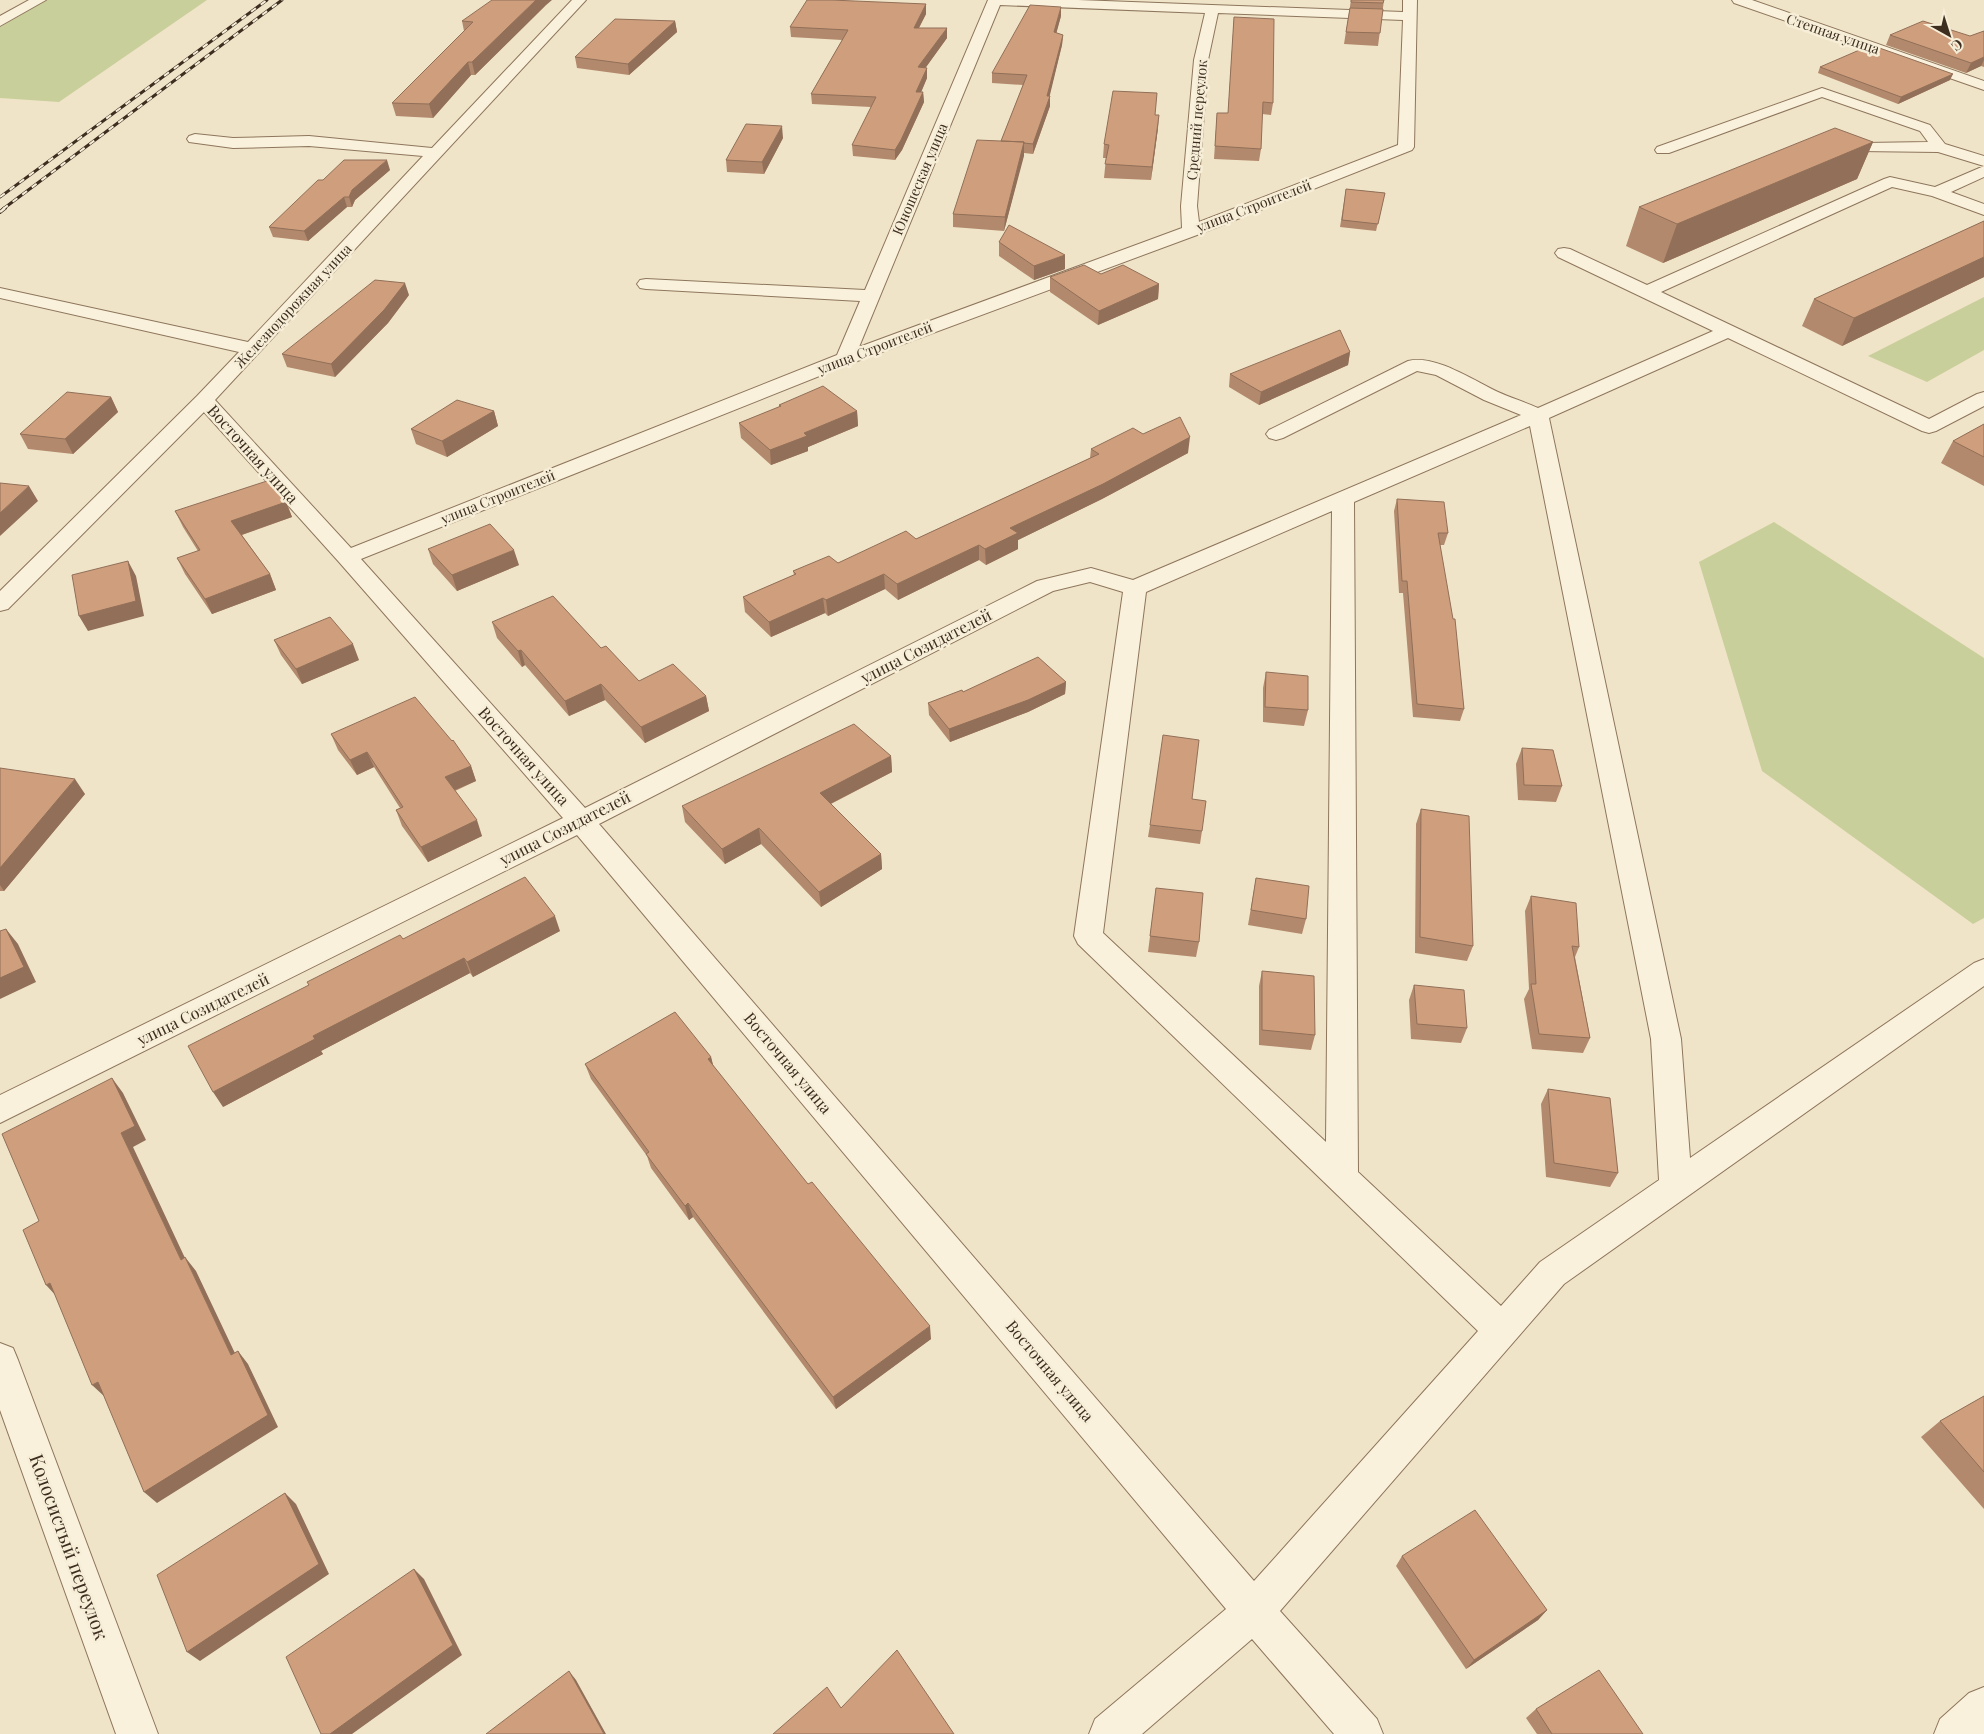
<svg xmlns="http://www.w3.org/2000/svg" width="1984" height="1734" font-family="'Playfair Display',serif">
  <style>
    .green { fill: #c9cf9b }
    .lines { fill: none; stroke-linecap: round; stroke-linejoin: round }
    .minor-casing { stroke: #8d765c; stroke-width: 2 }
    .minor { fill: #faf1dc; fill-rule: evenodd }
    .rail-far1-casing { stroke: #3d2e20; stroke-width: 3 }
    .rail-casing { stroke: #3d2e20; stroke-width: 4 }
    .rail-far1 { stroke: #f7eed8; stroke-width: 2; stroke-dasharray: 6; stroke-linecap: butt }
    .rail { stroke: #f7eed8; stroke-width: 2.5; stroke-dasharray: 8; stroke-linecap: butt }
    .wall { fill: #b2896c }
    .shaded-wall { fill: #916f58 }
    .building { fill: #cf9f7d; stroke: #916f58 }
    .labels { text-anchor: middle; stroke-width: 5; stroke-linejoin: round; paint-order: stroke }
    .far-street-label { font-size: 14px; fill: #3d2e20; stroke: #f7eed8 }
    .street-label { font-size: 16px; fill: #3d2e20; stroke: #f7eed8 }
    .near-street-label { font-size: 19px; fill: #3d2e20; stroke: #f7eed8 }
  </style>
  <rect width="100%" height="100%" fill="#f0e4c8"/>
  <path class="green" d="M46 0H207L59 102 0 98V27Z
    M1984 297V350L1927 382 1868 356Z
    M1774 522 1984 658V918L1973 924 1762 771 1699 562Z"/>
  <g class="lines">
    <g class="minor-casing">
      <path id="minor" d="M29 0H46L0 26V16Z
        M572 0H586L215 400 351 548 837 355 860 301 646 289 640 288 637 284 640 280 646 279 865 290 988 0H1078L1403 12V0H1417L1414 147 1412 150 1197 235 852 363 361 559 585 808 1037 581 1091 568 1133 580 1521 415 1484 400 1436 375 1417 371 1283 438 1276 440 1269 438 1266 434 1269 430 1408 361C1435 354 1474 381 1498 392 1511 398 1525 402 1538 408L1713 331 1558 257 1555 253 1558 249 1564 248 1570 249 1647 285 1884 179 1890 177 1935 187 1984 166V177L1951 192 1984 204V215L1932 196 1892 187 1661 292 1929 419 1977 394 1984 392V406L1936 431 1929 433 1922 431 1728 338 1549 418 1681 1039 1690 1158 1974 963 1984 959V986L1564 1284 1280 1611 1377 1719 1383 1734H1334L1252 1639 1142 1734H1089L1095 1719 1226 1609 577 835 0 1123V1095L563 818 339 562 204 412 8 609 0 611V591L197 396 239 352 0 298V288L248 342 423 156 309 146 233 148 189 142 187 139 189 136 195 134 233 138 309 136 432 148ZM1000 5 1205 13 1194 60 1181 206 1182 228 859 347ZM1218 13 1403 20 1398 145 1199 222 1197 206 1208 60ZM1530 426 1651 1039 1659 1180 1540 1262 1501 1306 1358 1172 1354 502ZM1332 511 1326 1142 1103 933 1146 592ZM1090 582 1123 592 1074 936 1078 944 1478 1331 1254 1581 599 824 1053 591Z
        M1732 0H1752L1984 81V90L1734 3Z
        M1822 88 1930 125 1945 144 1984 156V166L1938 152 1859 151 1857 148 1859 145 1865 143 1928 142 1920 131 1822 97 1669 153H1657L1655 150 1657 147Z
        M0 1343 13 1348 18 1360 158 1734H116L0 1410Z
        M1984 1687V1734H1934L1940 1719 1969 1693Z"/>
    </g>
    <use href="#minor" class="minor"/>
    <g class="rail-far1-casing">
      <path id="rail-far1" d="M0 197 267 0
        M3 209 282 0"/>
    </g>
    <g class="rail-casing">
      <path id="rail" d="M0 212 5 208"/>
    </g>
    <use href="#rail-far1" class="rail-far1"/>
    <use href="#rail" class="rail"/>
  </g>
  <path class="wall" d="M1351 0H1384L1378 46 1344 44Z
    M926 4V14L919 28 947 38 925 68H927V78L921 92H923L924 102 902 150 895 160 853 156 852 145 871 107 812 104 811 94 842 40 791 37 790 27Z
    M545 6 475 75H471L433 118 396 116 392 103 464 31 462 21Z
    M1061 16 1056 33 1063 35 1062 45 1049 96 1050 106 1033 154 1024 153 1004 231 953 227V214L1001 141 1023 85 992 83V73Z
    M1234 17 1273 103 1271 115 1262 114 1261 149 1259 161 1214 159 1217 113H1228Z
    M675 21 677 32 629 75 577 68 575 57Z
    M1984 31V67L1981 66 1966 73 1886 45 1890 35 1970 36Z
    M1820 67 1950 80 1898 104 1818 73Z
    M1155 115 1158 128 1151 180 1104 178 1106 158H1103L1104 144Z
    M783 138 764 174 727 172 726 160Z
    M1873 142 1857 179 1663 263 1626 246 1639 207Z
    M390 170 355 200 352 207H347L308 241 273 237 269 227 323 180Z
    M1346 189 1385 193 1376 231 1340 227Z
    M1984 221V277L1842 346 1802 326 1814 299Z
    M999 242 1065 269 1034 280 999 256Z
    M1101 274 1159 284 1158 299 1098 325 1050 292V277Z
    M409 295 388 323 335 377 287 367 282 354Z
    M1350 352 1348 365 1259 405 1229 387 1230 374Z
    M111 397 118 412 73 454 28 449 20 434Z
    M779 405 857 411 858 426 808 447V451L771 465 741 438 739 423 779 407Z
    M494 411 498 426 447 457 416 444 411 429Z
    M1984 424V486L1941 463 1953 441Z
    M1143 434 1188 453 1102 499 1018 540V549L986 565 979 560 898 600 885 589 828 616 825 613 771 637 745 612 743 597 794 575 793 571 838 563 916 539 1090 458 1091 449Z
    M283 494 292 517 242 535 270 574 276 590 212 614 185 574 177 558 198 551 183 527 175 511Z
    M1397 499 1448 533 1444 545H1440L1464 709 1460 721 1413 717 1403 593H1399L1394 511Z
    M428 549 519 565 457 591 433 564Z
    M492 622 601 648 639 681 706 696 709 711 645 743 605 700 569 716 525 665 522 667 497 638Z
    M274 640 359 660 302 684 281 655Z
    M1266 672 1308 710 1304 726 1263 722V688Z
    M1066 682 1065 694 1028 712 950 742 929 715 928 703 963 692Z
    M331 734 471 766 476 781 455 791 482 836 428 862 402 826 396 810 400 808 374 767 357 775 338 750Z
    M1522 748 1562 786 1556 802 1518 800 1516 764Z
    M891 756 892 772 831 804 881 854 882 869 821 907 761 844 725 864 685 822 682 806Z
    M0 768 85 794 4 891H0Z
    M1421 809 1473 946 1467 961 1415 953 1416 824Z
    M1150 825 1202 831 1200 844 1148 837Z
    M1256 878 1306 919 1302 934 1248 925Z
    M1156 888 1199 942 1196 957 1148 952Z
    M1531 896 1579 947 1575 957 1590 1038 1583 1053 1532 1049 1524 999 1529 989 1525 911Z
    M560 931 473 977 470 973 321 1051 323 1054 223 1107 403 939Z
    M1262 971 1315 1035 1311 1050 1259 1045V986Z
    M1414 985 1467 1028 1461 1043 1411 1039 1409 1000Z
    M711 1057 713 1066 931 1339 836 1409 693 1217 689 1220 651 1168 647 1156 591 1079 585 1064Z
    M1548 1089 1618 1173 1610 1187 1546 1177 1541 1104Z
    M1984 1396V1509L1921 1437 1940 1421Z
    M1402 1556 1547 1610 1538 1620 1466 1669 1396 1566Z
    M1536 1709 1643 1734H1537L1526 1718Z"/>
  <path class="shaded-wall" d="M536 0H552L545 6 475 75 472 62Z
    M926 4V14L914 37V28Z
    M1061 7V16L1054 42V32Z
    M675 21 677 32 629 75 628 64Z
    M947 28V38L919 77 918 67Z
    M1063 35 1062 45 1048 103 1050 96V106L1033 154V144L1047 96Z
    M1984 57V60L1981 66 1966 73 1971 63Z
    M468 62 471 75 433 118 429 104Z
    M927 68V78L917 102 916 92Z
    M1953 74 1950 80 1898 104 1901 97Z
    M923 92 924 102 902 150 895 160V150Z
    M1159 115 1158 128 1151 180 1152 167Z
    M782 126 783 138 764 174 762 162Z
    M1024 142V156L1004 231 1005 217Z
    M1873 142 1857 179 1663 263 1677 224Z
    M387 160 390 170 355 200 352 207 349 197 352 190Z
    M344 197 347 207 308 241 304 231Z
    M1065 255V269L1034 280V266Z
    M1984 257V277L1842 346 1854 318Z
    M405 283 409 295 388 323 335 377 331 364Z
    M1159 284 1158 299 1098 325 1099 311Z
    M1350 352 1348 365 1259 405 1261 392Z
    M111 397 118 412 73 454 65 439Z
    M494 411 498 426 447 457 442 441Z
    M857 411 858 426 808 447V451L771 465 770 450 804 433Z
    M1190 437 1188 453 1102 499 1018 540V549L986 565 985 549 1010 528Z
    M29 486 38 501 0 536V513Z
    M283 494 292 517 238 536 231 521Z
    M979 545V560L898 600 897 584Z
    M514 550 519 565 457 591 452 575Z
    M128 561 136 576 144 616 88 631 79 616Z
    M270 574 276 590 212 614 205 599Z
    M884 574 885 589 828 616 826 600Z
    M823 598 825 613 771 637 769 622Z
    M353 644 359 660 302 684 296 669Z
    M521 650 525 665 522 667 518 651Z
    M1066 682 1065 694 1028 712 950 742 949 729Z
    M601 684 605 700 569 716 565 701Z
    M706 696 709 711 645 743 641 727Z
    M367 752 374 767 357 775 350 760Z
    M891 756 892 772 822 808 820 793Z
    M471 766 476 781 450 792 445 777Z
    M75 779 85 794 4 891 0 885V868Z
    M477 820 482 836 428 862 421 847Z
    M759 828 761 844 725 864 722 849Z
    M881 854 882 869 821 907 819 892Z
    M555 916 560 931 473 977 467 962Z
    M6 929 18 944 36 982 0 999V978Z
    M464 958 470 973 321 1051 323 1054 223 1107 213 1092 313 1036Z
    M711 1057 715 1072 708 1059Z
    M112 1078 123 1093 146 1140 133 1147 192 1273 181 1260 121 1133Z
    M688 1203 693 1217 689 1220 685 1206Z
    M185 1257 196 1271 242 1368 231 1355Z
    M50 1283 59 1299 46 1285Z
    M930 1326 931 1339 836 1409 833 1397Z
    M238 1351 248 1364 278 1427 157 1503 144 1492Z
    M98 1382 105 1397 92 1385Z
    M285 1493 296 1504 329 1574 200 1661 187 1652Z
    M414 1569 424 1579 462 1655 352 1734H330Z
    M1547 1610 1538 1620 1466 1669 1474 1660Z
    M569 1671 576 1680 606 1734H604Z"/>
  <path class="building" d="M492 0H536L472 62H468L429 104 392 103 473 22 462 21Z
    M807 0H831L926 4 914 28H947L918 67 927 68 916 92H923L901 140 895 150 852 145 876 97 811 94 848 30 790 27Z
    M1351 0H1384L1383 3 1351 2Z
    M1030 5 1061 7 1054 32 1063 35 1047 96H1050L1033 144 1024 143V142L1001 141 1027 75 992 73Z
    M1350 8 1383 9 1380 33 1346 32Z
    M1234 17 1274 19 1273 103 1263 102 1261 149 1215 146 1217 113H1228Z
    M615 19 675 21 628 64 575 57Z
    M1923 21 1970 36 1984 31V57L1971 63 1890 35Z
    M1871 45 1953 74 1901 97 1820 67Z
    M1113 91 1157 93 1155 115H1159L1152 167 1105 164 1109 145 1104 144Z
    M746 124 782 126 762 162 726 160Z
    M1835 128 1873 142 1677 224 1639 207Z
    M977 140 1024 142 1005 217 953 214Z
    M344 160H387L352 190 349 197H344L304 231 269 227 318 180H323Z
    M1346 189 1385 193 1378 224 1342 220Z
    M1984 221V257L1854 318 1814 299Z
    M1009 225 1065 255 1034 266 999 242Z
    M1084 265 1101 274 1123 265 1159 284 1099 311 1050 277Z
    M375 280 405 283 384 310 331 364 282 354Z
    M1340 330 1350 352 1261 392 1230 374Z
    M823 386 857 411 804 433 807 436 770 450 739 423 781 406 779 405Z
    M67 392 111 397 65 439 20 434Z
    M457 400 494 411 442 441 411 429Z
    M1180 417 1190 437 1103 484 1010 528 1018 533 985 549 979 545 897 584 884 574 826 600 823 598 769 622 743 597 796 574 793 571 829 556 838 563 906 531 916 539 1099 454 1091 449 1133 428 1143 434Z
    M1984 424V457L1953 441Z
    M270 480 283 494 286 502 231 521 270 574 205 599 177 558 200 550 175 511Z
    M0 483 29 486 0 513Z
    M1397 499 1444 502 1448 533H1438L1453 619H1455L1464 709 1417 704 1407 581H1402Z
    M490 524 514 550 452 575 428 549Z
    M128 561 136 601 79 616 72 575Z
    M553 596 601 648 606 646 639 681 673 664 706 696 641 727 601 684 565 701 521 650 518 651 492 622Z
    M330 617 353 644 296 669 274 640Z
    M1038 657 1066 682 1028 700 949 729 928 703 962 690 963 692Z
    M1266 672 1308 676V710L1265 707Z
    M415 697 452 741 453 740 471 766 445 777 477 820 421 847 396 810 403 807 367 752 350 760 331 734Z
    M854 724 891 756 820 793 881 854 819 892 759 828 722 849 682 806Z
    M1163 735 1199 740 1192 799 1206 801 1202 831 1150 825Z
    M1522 748 1553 750 1562 786 1524 785Z
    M0 768 75 779 0 868Z
    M1421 809 1469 816 1473 946 1420 937Z
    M525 877 555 916 467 962 464 958 313 1036 315 1039 213 1092 188 1046 309 985 307 982 400 935 403 939Z
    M1256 878 1309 886 1306 919 1251 910Z
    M1156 888 1203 893 1199 942 1150 936Z
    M1531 896 1576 903 1579 947 1572 946 1590 1038 1539 1034 1531 984H1536Z
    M6 929 24 967 0 978V931Z
    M1262 971 1314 976 1315 1035 1262 1030Z
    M1414 985 1464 990 1467 1028 1417 1024Z
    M675 1012 711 1057 708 1059 808 1184 812 1182 930 1326 833 1397 688 1203 685 1206 646 1154 649 1152 585 1064Z
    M112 1078 135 1126 121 1133 181 1260 185 1257 231 1355 238 1351 268 1415 144 1492 98 1382 92 1385 50 1283 46 1285 23 1230 39 1221 2 1134Z
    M1548 1089 1610 1098 1618 1173 1554 1163Z
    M1984 1396V1472L1940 1421Z
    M285 1493 319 1564 187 1652 157 1575Z
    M1475 1510 1547 1610 1474 1660 1402 1556Z
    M414 1569 453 1645 330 1734H321L286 1657Z
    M897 1650 954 1734H773L827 1687 841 1708Z
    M1599 1670 1643 1734H1552L1536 1709Z
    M569 1671 604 1734H486Z"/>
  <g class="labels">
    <g class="far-street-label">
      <text transform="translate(1833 34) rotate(19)" y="5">Степная улица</text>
      <text transform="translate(1197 120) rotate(-85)" y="5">Средний переулок</text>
      <text transform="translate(920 179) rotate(-67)" y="5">Юношеская улица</text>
      <text transform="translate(1254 206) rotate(-21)" y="5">улица Строителей</text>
      <text transform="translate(293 306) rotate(-47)" y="5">Железнодорожная улица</text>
      <text transform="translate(875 348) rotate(-21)" y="5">улица Строителей</text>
      <text transform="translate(498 497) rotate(-22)" y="5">улица Строителей</text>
    </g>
    <g class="street-label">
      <text transform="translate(253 454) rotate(48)" y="6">Восточная улица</text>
      <text transform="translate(926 646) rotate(-27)" y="6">улица Созидателей</text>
      <text transform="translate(524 756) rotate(48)" y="6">Восточная улица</text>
      <text transform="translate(565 828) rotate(-27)" y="6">улица Созидателей</text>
      <text transform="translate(203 1009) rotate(-26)" y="6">улица Созидателей</text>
      <text transform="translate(788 1063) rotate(50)" y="6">Восточная улица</text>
      <text transform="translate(1050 1371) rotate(50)" y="6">Восточная улица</text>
    </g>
    <g class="near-street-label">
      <text transform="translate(69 1547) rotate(70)" y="7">Колосистый переулок</text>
    </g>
  </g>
  <g transform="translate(1949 35) rotate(141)" stroke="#f7eed8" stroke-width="4" paint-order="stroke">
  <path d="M0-4L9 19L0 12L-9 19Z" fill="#3d2e20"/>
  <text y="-8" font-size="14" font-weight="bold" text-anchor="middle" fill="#3d2e20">С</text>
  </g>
</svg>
